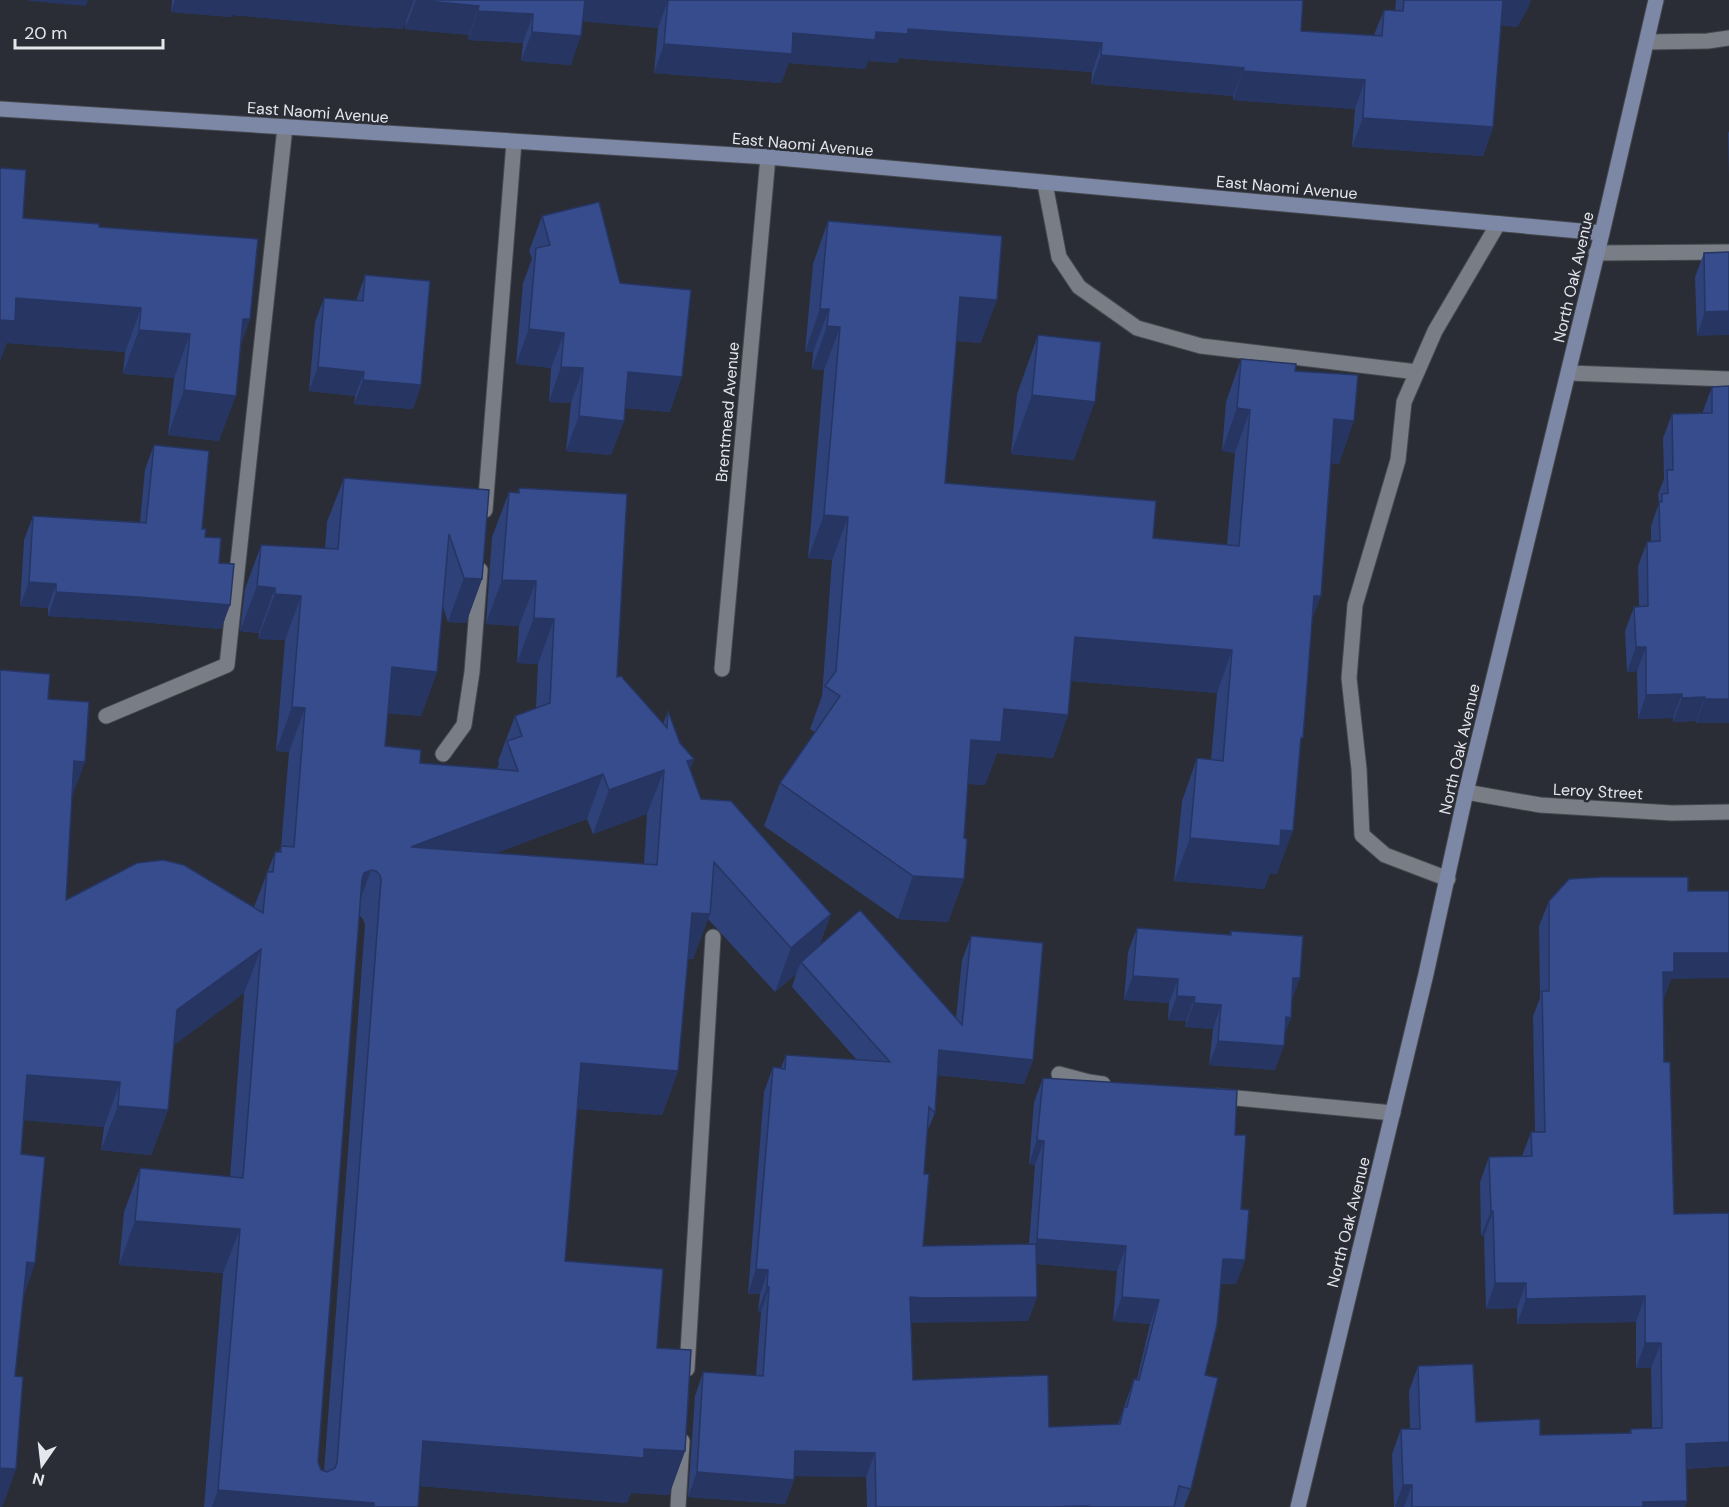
<svg xmlns="http://www.w3.org/2000/svg" width="1729" height="1507" font-family="'DM Sans',sans-serif">
  <style>
    .lines { fill: none; stroke-linecap: round; stroke-linejoin: round }
    .lane-casing { stroke: #45484e; stroke-width: 17 }
    .street-casing { stroke: #45484e; stroke-width: 17 }
    .secondary-casing { stroke: #45484e; stroke-width: 17 }
    .lane { stroke: #797d85; stroke-width: 15 }
    .street { stroke: #797d85; stroke-width: 15 }
    .secondary { stroke: #7c88a6; stroke-width: 15 }
    .wall { fill: #2e4178; fill-rule: evenodd }
    .shaded-wall { fill: #263562 }
    .building { fill: #364c8c; stroke: #263562; stroke-width: 1.5; fill-rule: evenodd }
    .labels { text-anchor: middle; stroke-width: 5; stroke-linejoin: round; paint-order: stroke }
    .street-label { font-size: 16px; fill: #e5e7ec; stroke: #2a2d35 }
  </style>
  <rect width="100%" height="100%" fill="#2a2d35"/>
  <g class="lines">
    <g class="lane-casing">
      <path id="lane" d="M1647 42 1708 41 1729 38
        M1045 184 1059 257 1079 287 1137 328 1201 346 1417 372
        M1596 253 1729 252
        M1569 373 1729 379
        M485 510 514 142
        M106 716 227 665 285 127
        M443 754 464 725 472 672 480 570
        M1448 879 1385 855 1362 835 1359 769 1349 678 1355 605 1398 460 1404 402 1435 331 1498 224
        M1059 1074 1089 1082 1103 1084
        M1216 1096 1393 1113
        M687 1369 713 937
        M678 1507 682 1441"/>
    </g>
    <g class="street-casing">
      <path id="street" d="M722 669 768 157
        M1466 792 1540 805 1672 813 1729 812"/>
    </g>
    <g class="secondary-casing">
      <path id="secondary" d="M0 109 768 157 1602 233
        M1298 1507 1426 974 1466 792 1602 233 1656 0"/>
    </g>
    <use href="#lane" class="lane"/>
    <use href="#street" class="street"/>
    <use href="#secondary" class="secondary"/>
  </g>
  <path class="wall" d="M172 0H1303L1301 31 1374 35 1384 10 1395 11 1396 0H1531L1527 10 1517 27 1501 25 1493 127 1483 156 1352 147 1355 109 1233 100V96L1091 84 1092 72 899 58 897 63 868 61 865 69 789 63 781 83 654 73 658 28 583 21 571 65 521 61 523 43 468 40 469 35 405 29 406 20 403 29 380 27V28L232 15 231 17 171 12Z
    M1729 131V177L1728 133Z
    M542 216 620 283 670 412 625 408 624 421 611 455 566 451 571 403 549 402 551 368 516 364 523 283 532 259 529 251Z
    M23 218 99 227 250 319 240 347 219 441 168 435 174 378 123 374 125 352 7 343Z
    M828 221 981 343 956 341 945 483 1153 538 1227 545 1235 453 1222 451 1226 402 1241 359 1295 371 1339 464 1331 463 1312 618 1300 745 1277 874 1270 873 1264 889 1174 881 1182 801 1197 758 1211 760 1217 693 1071 681 1068 715 1053 758 997 753 985 785 968 784 964 838V879L948 922 898 919 764 826 780 783 815 732 810 729 822 696 832 560 808 558 824 370 812 369 813 352H805L813 264Z
    M1729 252 1697 336 1695 277 1704 253Z
    M365 275 421 385 413 409 354 404 355 396 309 391 315 322 324 298 356 301Z
    M1038 335 1074 460 1011 454 1017 394Z
    M1712 387 1729 723H1696V721L1673 722V718L1638 719 1637 671 1627 672 1625 631 1634 607H1639L1638 566 1647 542H1651V526L1659 503 1658 494 1664 479 1663 438 1672 414 1703 413V411Z
    M154 445 202 529 219 563 230 605 221 629 129 621 48 616V608L20 606 24 540 33 516 140 522 145 469Z
    M344 478 489 490 482 579 466 623 448 622 443 607 437 672 421 716 388 713 385 746 421 750 420 763 497 769 499 763 498 761 515 716 536 708 538 664 517 663 519 626 486 624 492 537 509 492 517 493 519 488 627 494 617 677 621 676 663 724 668 711 680 743 694 759 690 769 701 799 731 801 831 914 819 946 860 910 956 1018 962 960 971 936 1043 943 1033 1060 1024 1084 937 1075 935 1113 927 1132 924 1174H929L923 1246 1029 1244 1035 1165 1029 1164 1034 1102 1043 1078 1237 1090 1235 1135H1246L1241 1209 1249 1210 1245 1260 1236 1284H1221L1217 1325 1205 1375 1218 1378 1191 1489 1184 1507H867L866 1477 794 1476V1480L785 1504 688 1497 695 1396 703 1372 756 1375 761 1312 758 1311 760 1294H748L764 1092 773 1067 781 1068 786 1055 857 1060 792 987 796 974 775 992 708 919 693 959H688L678 1071 662 1115 577 1109 565 1261 663 1269 657 1348 691 1350 685 1451 669 1495 631 1493 627 1503 420 1486 418 1507H204L223 1273 119 1265 124 1212 140 1168 230 1177 244 993 174 1045 168 1110 151 1155 101 1150 104 1127 23 1120 21 1154 45 1157 35 1263 24 1295 15 1376 23 1377 16 1469 2 1507H0V670L50 674 48 699 89 702 85 762 72 796 66 900 137 863 163 860 184 865 254 907 275 852H279L281 847 289 752 276 751 285 640 258 639 259 633 240 631 245 589 261 545 325 549 327 522ZM647 814 644 864 496 853 587 819 593 834ZM359 915 363 919 365 925 324 1471 321 1470 318 1462ZM1037 1264 1117 1271 1113 1321 1150 1324 1137 1379H1134L1118 1424 1049 1427 1048 1375 913 1380 911 1322 1028 1321 1037 1297Z
    M1549 901 1671 979 1664 998V1062L1674 1214 1729 1466 1686 1469 1687 1501 1685 1507H1394L1392 1454 1401 1429H1410L1409 1391 1418 1366 1476 1422 1540 1435 1629 1433 1631 1429 1652 1428 1651 1368H1636V1322L1517 1324V1308L1486 1309 1484 1236H1481L1480 1182 1489 1157 1522 1156 1531 1132H1535L1533 1016 1540 998 1539 926Z
    M1137 928 1229 935 1231 931 1300 978 1292 999 1285 1035 1275 1070 1209 1065 1213 1029 1185 1027 1186 1021 1168 1020 1169 1003 1124 1000 1128 952Z"/>
  <path class="shaded-wall" d="M29 0H88L86 6 29 1Z
    M175 0H414L403 29 380 27V28L232 15 231 17 171 12Z
    M416 0 479 6 469 35 405 29Z
    M582 0H668L658 28 575 21Z
    M1501 0H1531L1527 10 1517 27 1492 24Z
    M478 11 533 14 523 43 468 40Z
    M908 29 1102 43 1092 72 899 58 897 63 868 61 865 69 789 63 781 83 654 73 664 44 793 33 876 32Z
    M532 32 581 36 571 65 521 61Z
    M1101 55 1244 68 1233 96 1091 84Z
    M1243 71 1365 80 1355 109 1233 100Z
    M1363 118 1493 127 1483 156 1352 147Z
    M960 297 997 300 981 343 944 340Z
    M16 298 141 308 125 352 7 343 0 362V320Z
    M820 309H829L813 352H805Z
    M1729 311V335L1697 336 1705 312Z
    M243 319H250L234 364Z
    M827 326 840 327 824 370 812 369Z
    M529 329 564 333 551 368 516 364Z
    M139 330 190 334 174 378 123 374Z
    M318 367 364 372 355 396 309 391Z
    M561 367 583 368 571 403 549 402Z
    M628 372 682 377 670 412 616 407Z
    M363 380 421 385 413 409 354 404Z
    M184 390 236 396 219 441 168 435Z
    M1032 395 1095 402 1074 460 1011 454Z
    M1237 408 1250 410 1235 453 1222 451Z
    M579 416 624 421 611 455 566 451Z
    M1334 419 1354 421 1339 464 1319 462Z
    M824 515 848 517 832 560 808 558Z
    M464 578 482 579 466 623 448 622Z
    M502 580 536 581 519 626 486 624Z
    M29 582 56 584 48 608 20 606Z
    M257 586 275 588 259 633 240 631Z
    M56 592 138 597 230 605 221 629 129 621 48 616Z
    M275 594 301 596 285 640 258 639Z
    M1314 596H1321L1305 639Z
    M534 618 554 619 538 664 517 663Z
    M1075 637 1232 650 1217 693 1059 680Z
    M1636 647H1646L1637 671 1627 672Z
    M392 667 437 672 421 716 376 712Z
    M1682 694 1673 718 1638 719 1646 695Z
    M1705 697 1696 721 1673 722 1682 698Z
    M1705 699H1729V723H1696Z
    M292 707 305 708 289 752 276 751Z
    M1004 709 1068 715 1053 758 997 753 985 785 955 783 971 740Z
    M694 759 677 803 687 761Z
    M74 761 85 762 68 807Z
    M664 770 647 814 593 834 609 790Z
    M603 774 587 819 395 891 411 847Z
    M1281 830 1293 831 1277 874 1270 873 1264 889 1174 881 1190 838Z
    M371 870 355 914 347 918 364 873Z
    M913 876 964 879 948 922 898 919Z
    M692 913 710 914 693 959 676 958Z
    M831 914 815 959 801 962 796 974 775 992 791 948Z
    M261 949 244 993 161 1055 177 1010Z
    M1674 953H1729V978L1671 979 1664 998H1654L1663 972Z
    M1133 976 1178 979 1169 1003 1124 1000Z
    M1293 978H1300L1291 1002Z
    M1177 996 1195 997 1186 1021 1168 1020Z
    M1194 1003 1221 1005 1213 1029 1185 1027Z
    M1286 1017 1291 1018 1282 1042Z
    M1218 1041 1284 1046 1275 1070 1209 1065Z
    M939 1050 1033 1060 1024 1084 930 1074Z
    M581 1063 678 1071 662 1115 564 1108Z
    M27 1075 120 1082 104 1127 11 1119Z
    M118 1106 168 1110 151 1155 101 1150Z
    M1037 1140 1044 1141 1035 1165 1029 1164Z
    M1491 1211H1493L1484 1236H1481Z
    M135 1221 240 1229 223 1273 119 1265Z
    M1037 1239 1126 1246 1117 1271 1028 1263Z
    M1223 1259 1245 1260 1236 1284 1214 1283Z
    M27 1262 35 1263 19 1308Z
    M756 1269 768 1270 760 1294H748Z
    M1495 1283H1526L1517 1308 1486 1309Z
    M767 1287H769L761 1312 758 1311Z
    M1645 1296 1636 1322 1517 1324 1526 1299Z
    M910 1297H1037L1028 1321 915 1323 902 1321Z
    M1122 1297 1159 1300 1150 1324 1113 1321Z
    M1645 1343H1661L1651 1368H1636Z
    M423 1441 644 1449 685 1451 669 1495 631 1493 627 1503 407 1485Z
    M1729 1442V1466L1676 1469 1686 1444Z
    M795 1451 875 1453 866 1477 787 1476Z
    M0 1468 16 1469 2 1507H0Z
    M697 1472 794 1480 785 1504 688 1497Z
    M1403 1485H1412L1404 1507H1395Z
    M218 1490 374 1503 373 1507H212Z
    M1687 1501 1685 1507H1641L1643 1502Z
    M1087 1506V1507H1050Z"/>
  <path class="building" d="M416 0H585L581 36 532 32 533 14 478 11 479 6Z
    M668 0H1303L1301 31 1382 36 1384 10 1403 11 1404 0H1503L1493 127 1363 118 1365 80 1243 71 1244 68 1101 55 1102 43 908 29V34L876 32 875 40 793 33 792 54 664 44Z
    M0 168 26 170 23 218 99 224V227L258 239 250 319H243L236 396 184 390 190 334 139 330 141 308 16 298 15 321 0 320Z
    M599 202 620 283 691 290 682 377 628 372 624 421 579 416 583 368 561 367 564 333 529 329 536 248 550 245 542 216Z
    M828 221 1002 236 997 300 960 297 945 483 1156 501 1153 538 1239 546 1250 410 1237 408 1241 359 1296 364 1295 371 1358 375 1354 421 1334 419 1321 596H1314L1303 738H1301L1293 831 1281 830 1280 846 1190 838 1197 758 1223 761 1232 650 1075 637 1068 715 1004 709 1001 742 971 740 964 838 967 839 964 879 913 876 780 783 840 696 825 686 836 671 848 517 824 515 840 327 827 326 829 309H820Z
    M1729 252V311L1705 312 1704 253Z
    M365 275 430 281 421 385 363 380 364 372 318 367 324 298 363 301Z
    M1038 335 1101 342 1095 402 1032 395Z
    M1729 386V699H1705V697L1682 698V694L1646 695V647H1636L1634 607 1648 606 1647 542 1660 541 1659 502H1662V494L1668 493 1667 470H1673L1672 414 1712 413V387Z
    M154 445 209 451 202 529H206L205 537 221 538 219 563 234 564 230 605 138 597 56 592V584L29 582 33 516 146 523Z
    M344 478 489 490 482 579 464 578 449 534 437 672 392 667 385 746 421 750 420 763 518 771 507 741 522 736 515 716 550 703 554 619 534 618 536 581 502 580 509 492 519 493V488L627 494 617 677 621 676 667 728 668 711 680 743 694 759 687 761 701 799 731 801 831 914 791 948 714 862 710 914 692 913 678 1071 581 1063 565 1261 663 1269 657 1348 691 1350 685 1451 644 1449V1458L423 1441 418 1507H374V1503L218 1490 240 1229 135 1221 140 1168 243 1178 261 949 177 1010 168 1110 118 1106 120 1082 27 1075 21 1154 45 1157 35 1263 27 1262 15 1376 23 1377 16 1469 0 1468V670L50 674 48 699 89 702 85 762 74 761 66 900 137 863 163 860 184 865 263 913 267 872H273L275 852H281V846L294 847 305 708 292 707 301 596 275 594V588L257 586 261 545 338 549ZM664 770 657 865 411 847 603 774 609 790ZM371 870 376 871 380 875 381 880 337 1463 335 1468 327 1472 321 1470 318 1462 362 879 364 873Z
    M1603 877H1688V891H1729V953H1674V972H1663L1664 1062H1670L1674 1214 1729 1213V1442L1686 1444 1687 1501 1643 1502V1507H1412V1485H1403L1401 1429H1420L1418 1366 1473 1364 1476 1422 1540 1419V1435L1631 1433V1429L1662 1428 1661 1343H1645V1296L1526 1299V1283H1495L1493 1211H1491L1489 1157 1532 1156 1531 1132H1545L1542 991H1549V901L1569 879Z
    M860 910 962 1025 971 936 1043 943 1033 1060 939 1050 935 1113 929 1107 924 1174H929L923 1246 1036 1244 1037 1297 924 1298 910 1297 913 1380 1048 1375 1049 1427 1120 1424 1124 1407H1127L1134 1379 1139 1380 1159 1300 1122 1297 1126 1246 1037 1239 1044 1141 1037 1140 1043 1078 1237 1090 1235 1135H1246L1241 1209 1249 1210 1245 1260 1223 1259 1217 1325 1205 1375 1218 1378 1191 1489 1179 1486 1174 1507H1093L1087 1506 1050 1507H876L875 1453 795 1451 794 1480 697 1472 703 1372 763 1376 769 1287H767L768 1270 756 1269 773 1067 785 1069 786 1055 890 1062 801 962Z
    M1137 928 1231 935V931L1303 936 1300 978H1293L1291 1018 1286 1017 1284 1046 1218 1041 1221 1005 1194 1003 1195 997 1177 996 1178 979 1133 976Z"/>
  <g class="labels">
    <g class="street-label">
      <text transform="translate(318 112) rotate(4)" y="6">East Naomi Avenue</text>
      <text transform="translate(803 144) rotate(5)" y="6">East Naomi Avenue</text>
      <text transform="translate(1287 187) rotate(5)" y="6">East Naomi Avenue</text>
      <text transform="translate(1573 277) rotate(-77)" y="6">North Oak Avenue</text>
      <text transform="translate(727 412) rotate(-85)" y="6">Brentmead Avenue</text>
      <text transform="translate(1459 749) rotate(-77)" y="6">North Oak Avenue</text>
      <text transform="translate(1598 791) rotate(3)" y="6">Leroy Street</text>
      <text transform="translate(1348 1222) rotate(-76)" y="6">North Oak Avenue</text>
    </g>
  </g>
  <g transform="translate(42 1465) rotate(194)" stroke="#2a2d35" stroke-width="4.5" paint-order="stroke">
  <path d="M0-4.5L10 22L0 15L-10 22Z" fill="#e5e7ec"/>
  <text y="-9" font-size="16" font-weight="bold" text-anchor="middle" fill="#e5e7ec">N</text>
  </g>
  <path d="M15 39v9h148v-9" fill="none" stroke="#e5e7ec" stroke-width="3"/>
  <text x="24" y="39" font-size="18" fill="#e5e7ec" stroke="#2a2d35" stroke-width="4.5" paint-order="stroke">20 m</text>
</svg>
